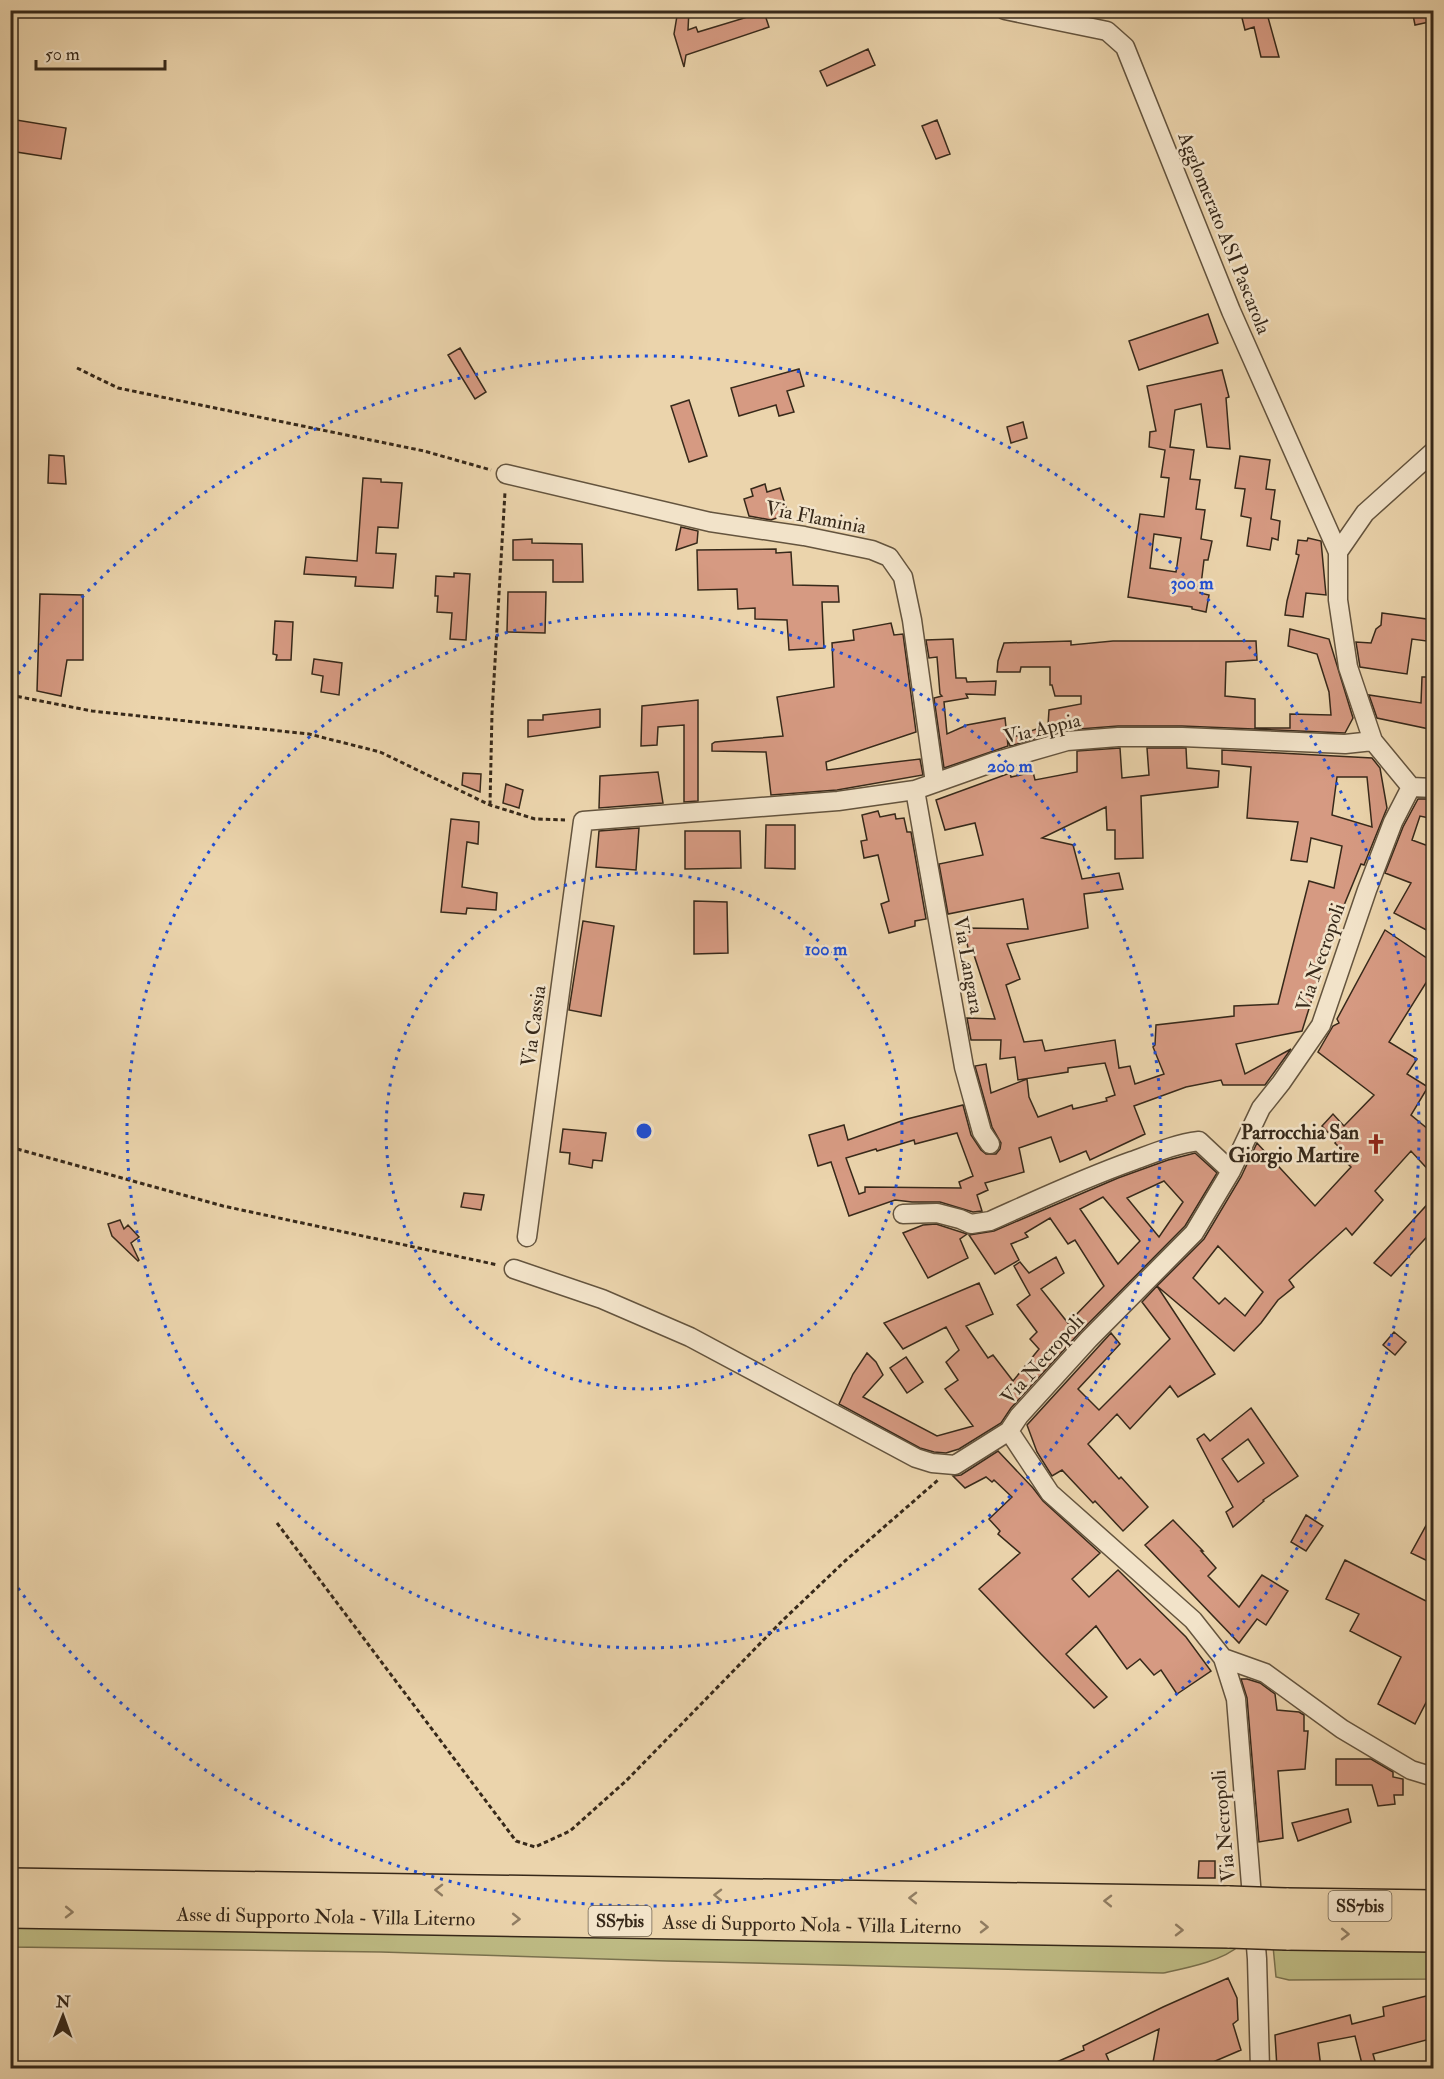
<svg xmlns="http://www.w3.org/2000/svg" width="1444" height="2079" font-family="'IM FELL Double Pica',serif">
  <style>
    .green { fill: #bebb84; stroke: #7a724f; stroke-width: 1.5 }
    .building { fill: #d69a82; stroke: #37291a; stroke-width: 1.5; fill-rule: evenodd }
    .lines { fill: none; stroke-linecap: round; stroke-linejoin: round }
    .street-casing { stroke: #64543e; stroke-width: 21 }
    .highway-casing { stroke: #37291a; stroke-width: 36 }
    .path { stroke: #37291a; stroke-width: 3; stroke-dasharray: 4.5 3; stroke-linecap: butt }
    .street { stroke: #f2e3c9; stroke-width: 18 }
    .highway { stroke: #ebd4ac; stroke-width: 33 }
    .highway-bridge-casing { stroke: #37291a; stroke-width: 36; stroke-linecap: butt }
    .highway-bridge { stroke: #ebd4ac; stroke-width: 33 }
    .oneway { stroke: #917e63 }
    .ring { fill: none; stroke: #1d4ed8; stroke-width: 3; stroke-dasharray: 3 6 }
    .labels { text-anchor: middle; stroke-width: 5; stroke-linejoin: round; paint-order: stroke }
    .shield { fill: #f2e3c9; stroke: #6f614e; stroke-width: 1.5 }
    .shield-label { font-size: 18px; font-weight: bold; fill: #37291a }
    .street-label { font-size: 20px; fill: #37291a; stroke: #f2e3c9 }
    .poi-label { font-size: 20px; font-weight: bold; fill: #37291a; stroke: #f2e3c9; text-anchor: end }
    .centre { fill: #1d4ed8; stroke: #f2e3c9; stroke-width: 3 }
    .ring-label { font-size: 18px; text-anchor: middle; font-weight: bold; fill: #1d4ed8; stroke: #f2e3c9; stroke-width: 5; stroke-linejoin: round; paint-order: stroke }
  </style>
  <rect width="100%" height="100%" fill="#ebd4ac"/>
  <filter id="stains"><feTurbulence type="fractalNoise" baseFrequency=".00333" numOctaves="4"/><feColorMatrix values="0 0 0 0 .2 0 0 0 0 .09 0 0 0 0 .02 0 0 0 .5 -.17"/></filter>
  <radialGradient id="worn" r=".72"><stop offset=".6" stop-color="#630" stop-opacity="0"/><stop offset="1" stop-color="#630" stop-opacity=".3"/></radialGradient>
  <path class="green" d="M11 1924 1240 1945C1223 1961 1186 1968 1163 1973L667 1961 381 1952 11 1947Z
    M1273 1946 1433 1947V1979L1289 1980 1276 1977Z"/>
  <path class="building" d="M678 10H689L688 30 696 27 698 32 764 12 769 27 686 55 684 67 674 34Z
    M1240 10H1266L1279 57H1261L1254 27 1245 30Z
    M1412 10H1434V21L1415 25Z
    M868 49 875 65 827 86 820 71Z
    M10 119 66 128 61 159 10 151Z
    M937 120 950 154 936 159 922 126Z
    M1208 314 1218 343 1139 370 1129 341Z
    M460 348 486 392 475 399 448 355Z
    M799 369 804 386 787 391 794 412 779 416 776 405 739 416 731 388Z
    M1222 370 1229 397 1226 398 1230 449 1207 447 1201 404 1175 410 1170 447 1194 450 1190 479 1200 480 1196 509 1205 510 1201 539 1212 541 1208 560H1204L1200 593 1209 595 1206 612 1192 609V607L1128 597 1140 514 1164 517 1169 478 1161 477 1165 450 1149 447 1150 432 1156 431 1147 386ZM1154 534 1181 538 1176 572 1150 568Z
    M689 400 707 456 689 462 671 406Z
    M1023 422 1027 438 1011 443 1007 427Z
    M49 455 64 456 66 484 48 483Z
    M1240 456 1270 460 1266 489 1275 490 1271 519 1280 521 1278 540 1272 538 1270 550 1247 546 1251 518 1241 516 1245 489 1235 488Z
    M363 478 381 479V482L402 483 398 528 378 527 376 553 396 554 393 588 355 586 356 577 304 574 306 557 357 561Z
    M765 484 767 492 780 488 788 514 771 520 749 516 744 499 753 496 751 489Z
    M681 527 698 531 697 543 676 550Z
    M1308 538 1321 541 1326 595 1306 593 1303 617 1285 615 1287 601 1299 555 1296 554 1298 540 1307 541Z
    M532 539V543L582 544 583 582H553V560H513V540Z
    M776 549V553L791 552 793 585 838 586 839 602H822L824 648 789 650 787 620 755 619V608L738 609 737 589 698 590 697 550Z
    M454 573 470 574 466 640 450 639 452 613 437 612 438 596H435L436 576 454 577Z
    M508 592H546L545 633 507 632Z
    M40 594 83 595V660H67L61 696 37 691Z
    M1382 613 1434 620V642L1412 639 1407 674 1360 667 1356 642 1371 643 1376 629 1381 625Z
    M275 621 293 622 291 660H276L277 655 273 654Z
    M891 623 894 635 903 634 916 732 826 762 827 770 920 759 923 775 837 790 771 795 766 752 712 751V744L715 742 783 736 777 697 834 687 832 643 854 640 853 630Z
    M1290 629 1329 639 1353 718 1345 733 1182 726H1118L1066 730 1010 746 1008 739 1048 725 1049 710 1081 704V696H1055L1052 685H1050V667H1021L1020 672H997L998 661 1004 643 1071 641V645L1113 641H1256L1257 660 1226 662 1225 696 1255 699V728H1290V714L1331 715 1329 692 1317 654 1288 646Z
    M953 639 956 678H966L967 682 996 681 995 695 966 694 968 698 944 702 947 734 967 725 1005 718 1008 746 944 768 934 698 942 696 940 694 937 657 929 658 926 640Z
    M314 659 342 663 339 695 321 692 323 676 312 674Z
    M1422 677H1434V730L1377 718 1369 695 1421 703Z
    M698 700V801L684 802V725L658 727 657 745 641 746 642 706Z
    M600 709V727L528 737V720H543V715Z
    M1120 748 1122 778 1149 775 1147 748H1186L1187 768 1219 771 1218 787 1141 796 1143 858 1115 859V830H1107L1106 807 1042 838 1073 845 1082 879 1119 873 1123 889 1084 894 1088 928 1007 944 1020 979 1006 985 1024 1042 1042 1040 1045 1051 1115 1040 1119 1068 1130 1066 1135 1084 1164 1074 1153 1047 1155 1045 1156 1025 1234 1016V1006L1278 1004 1309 881 1334 888 1342 846 1311 838 1307 862 1291 860 1298 822 1247 818 1251 767 1222 764V750L1372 758 1380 768 1387 808 1364 865 1361 864 1333 932 1302 1031 1236 1044 1245 1074 1291 1049 1265 1085H1223L1221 1080 1186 1087 1134 1106 1145 1134 1090 1160 1086 1151 1060 1162 1051 1137 1019 1148 1024 1172 985 1183 988 1190 977 1195 982 1211 973 1212 940 1202H912L895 1200 849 1216 831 1162 818 1166 809 1135 844 1125 848 1140 907 1119 963 1105 971 1135 981 1150 986 1154H996L1000 1149 1001 1143 992 1127 975 1066 986 1064 991 1093 1027 1079 1029 1097 1038 1117 1072 1105 1073 1109 1107 1101 1106 1098 1115 1095 1105 1063 1068 1068V1072L1018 1080 1015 1057 1000 1059 1001 1040H971L967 1018 995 1019 973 952 969 953 964 928 1028 929 1023 899 948 914 939 864 983 855 975 823 945 830 936 800 1010 773 1011 777 1033 772 1035 780 1077 772V751ZM1337 777H1367L1372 827 1332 815ZM957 1133 973 1176 959 1182 961 1188 865 1187V1192L859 1194 846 1158 876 1149 877 1151 914 1140 915 1144Z
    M658 772 663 803 599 808 600 776Z
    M463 773 481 774 480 792 462 785Z
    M506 784 523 790 519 808 503 803Z
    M1418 799H1434V819L1420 816 1412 840 1434 848V934L1394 913 1411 883 1385 873 1403 827Z
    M878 811 880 817 895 814 896 819 904 818 907 832H911L926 919 915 921V926L889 933 881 904 889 901 878 855 864 858 861 841 867 840 862 815Z
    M451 819 479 822 478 844 467 842 462 887 497 893 496 910 467 908 466 914 441 912Z
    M766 825H795V869L765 868Z
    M639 828 636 870 596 867 599 831Z
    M685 831H740L741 868 685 869Z
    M694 901 727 902 728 953 694 954Z
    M583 921 614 926 601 1016 569 1010Z
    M1385 930 1434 963V970L1389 1042 1417 1059 1407 1074 1428 1087 1411 1115 1434 1134V1176L1411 1151 1375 1191 1383 1200 1352 1235 1346 1228 1289 1280 1294 1287 1278 1300 1261 1323 1234 1351 1157 1286 1204 1239 1241 1177 1257 1143 1315 1206 1351 1167 1345 1161 1349 1157 1335 1143 1336 1141 1322 1126 1333 1114 1344 1126 1374 1095 1318 1052 1333 1026 1339 1023 1337 1019ZM1218 1246 1263 1292 1245 1316 1225 1298 1219 1304 1193 1278Z
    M563 1129 606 1133 602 1161 593 1160 592 1168 569 1164 570 1153 560 1152Z
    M1195 1153 1217 1173 1185 1226 1081 1331 1011 1408 1001 1423 959 1449 946 1453 934 1452 920 1448 839 1404 853 1374 867 1353 876 1362 883 1375 863 1397 937 1436 973 1426 945 1389 958 1380 946 1362 959 1350 946 1327 903 1349 884 1323 979 1283 993 1314 966 1326 988 1358 993 1355 1013 1381 1039 1349 1030 1339 1037 1332 1017 1305 1030 1295 1014 1266 1020 1262 1029 1273 1056 1257 1064 1273 1041 1289 1068 1323 1104 1286 1075 1240 1068 1244 1050 1218 1025 1233 1028 1237 1011 1244 1019 1260 995 1274 969 1235 994 1231 1118 1178 1168 1160ZM1164 1181 1183 1202 1159 1237 1127 1198ZM1103 1197 1140 1241 1118 1264 1080 1209Z
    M464 1193 484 1195 481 1210 461 1207Z
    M1434 1197V1229L1391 1276 1374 1263Z
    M120 1220 124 1229 128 1225 139 1237 131 1243 139 1260 138 1261 112 1236 108 1224Z
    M936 1224 967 1234 960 1239 968 1258 928 1278 903 1233 923 1225Z
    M1157 1286 1215 1374 1178 1397 1170 1386 1130 1429 1117 1414 1088 1444 1119 1479 1121 1477 1148 1507 1123 1531 1095 1501 1093 1503 1062 1470 1052 1476 1037 1452 1027 1425 1111 1333 1120 1344 1078 1389 1099 1410 1170 1339 1142 1302Z
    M1394 1332 1406 1342 1395 1355 1383 1345Z
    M906 1357 923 1382 907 1393 890 1368Z
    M1251 1408 1298 1476 1263 1500 1264 1501 1233 1527 1226 1512 1233 1507 1197 1439 1204 1434 1210 1441ZM1248 1439 1264 1463 1238 1482 1222 1459Z
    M998 1451 1033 1488 1043 1501 1100 1553 1072 1579 1089 1597 1118 1570 1186 1637 1211 1671 1177 1694 1161 1670 1154 1675 1140 1659 1127 1669 1096 1626 1066 1654 1107 1697 1094 1708 1041 1654 979 1589 1020 1553 998 1534 1000 1531 989 1519 1012 1497 994 1480 992 1482 986 1477 965 1488 953 1476 961 1475Z
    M1434 1511V1564L1411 1553Z
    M1306 1515 1323 1526 1306 1551 1291 1542Z
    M1173 1520 1203 1551H1201L1216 1568 1208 1576 1239 1607 1262 1575 1288 1591 1266 1625 1257 1619 1239 1643 1145 1545Z
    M1345 1560 1434 1605V1687L1415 1724 1378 1704 1401 1657 1350 1631 1359 1614 1326 1599Z
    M1241 1679H1247L1260 1683 1275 1694 1277 1710 1299 1712 1304 1715V1731H1308L1305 1769 1278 1771 1283 1838 1259 1842 1247 1698Z
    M1336 1759H1371L1393 1772V1777L1403 1779V1795H1394L1395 1804 1378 1806 1372 1785H1336Z
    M1348 1809 1351 1822 1298 1841 1292 1823Z
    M1199 1861H1215V1878H1198Z
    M1228 1978 1237 1998 1238 2020 1233 2024 1241 2050 1199 2068H1152L1159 2029 1106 2054 1112 2068H1043L1084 2050 1083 2046 1163 2007Z
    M1434 1994V2038L1373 2054 1377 2068H1363L1355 2036 1318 2043 1321 2068H1277L1275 2035 1350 2015 1352 2024 1384 2016 1383 2007Z"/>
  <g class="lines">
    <g class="street-casing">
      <path id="street" d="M1005 10 1107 31 1125 47 1231 311 1338 552V600L1348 667 1373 741 1411 787
        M506 474 710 522 804 536 872 550 889 557 903 577 912 620 935 783
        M1338 552 1365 513 1434 451
        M1411 787 1434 788
        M915 790 964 1067 982 1132 990 1144
        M903 1214 937 1213 960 1219 971 1224 990 1221C1037 1200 1084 1178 1132 1161 1154 1153 1175 1144 1199 1141L1231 1171
        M527 1237 583 821 838 801 915 790 994 762 1067 741 1118 737H1182L1345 744 1373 741
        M514 1269 602 1299 690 1337 916 1458 932 1463 955 1465 1009 1431
        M1223 1658 1265 1673 1342 1729 1411 1770 1434 1777
        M1260 2068 1257 1959 1236 1699 1223 1658 1193 1620 1050 1493 1009 1431 1019 1416 1089 1339 1194 1233 1231 1171 1261 1108 1281 1083 1321 1025 1367 890 1393 822 1411 787"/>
    </g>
    <g class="highway-casing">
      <g id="highway">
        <path d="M10 1885 1229 1903"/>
        <path d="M1286 1905 1434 1907"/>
        <path id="s1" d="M10 1911 1230 1931"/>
        <path d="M1287 1933 1434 1935"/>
      </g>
    </g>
    <path class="path" d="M77 368 118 388 424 451 491 470
      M10 695 92 711 309 734 380 752 490 805 535 819 565 820
      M490 805 492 713 505 492
      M10 1147 223 1206 498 1265
      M277 1523 516 1841 535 1847 570 1831 626 1781 783 1620 845 1561 938 1480"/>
    <use href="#street" class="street"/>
    <use href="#highway" class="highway"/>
    <g class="highway-bridge-casing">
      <path id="highway-bridge" d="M1229 1903 1286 1905
        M1230 1931 1287 1933"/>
    </g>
    <use href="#highway-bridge" class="highway-bridge"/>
  </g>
  <defs><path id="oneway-chevron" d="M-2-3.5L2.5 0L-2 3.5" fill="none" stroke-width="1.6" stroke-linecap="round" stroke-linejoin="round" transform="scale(1.5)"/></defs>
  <g class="oneway">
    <use href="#oneway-chevron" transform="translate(439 1890) rotate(-179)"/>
    <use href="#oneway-chevron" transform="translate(718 1895) rotate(-179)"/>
    <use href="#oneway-chevron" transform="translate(913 1898) rotate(-179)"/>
    <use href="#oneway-chevron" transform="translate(1108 1901) rotate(-179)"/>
    <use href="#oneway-chevron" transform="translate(69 1912) rotate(1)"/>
    <use href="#oneway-chevron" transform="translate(516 1919) rotate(1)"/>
    <use href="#oneway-chevron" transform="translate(984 1927) rotate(1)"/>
    <use href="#oneway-chevron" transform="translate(1179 1930) rotate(1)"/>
    <use href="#oneway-chevron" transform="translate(1345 1934) rotate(1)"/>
  </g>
  <g class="ring">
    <circle cx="644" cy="1131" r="258"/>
    <circle cx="644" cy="1131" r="517"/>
    <path d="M13 681A775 775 0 1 1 13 1581"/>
  </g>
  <defs>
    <g id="church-bare" transform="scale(1.62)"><path d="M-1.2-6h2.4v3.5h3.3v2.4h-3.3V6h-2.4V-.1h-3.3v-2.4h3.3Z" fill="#8f2418" stroke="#f2e3c9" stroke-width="2.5" paint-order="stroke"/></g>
  </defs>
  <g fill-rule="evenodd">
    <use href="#church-bare" x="1376" y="1144"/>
  </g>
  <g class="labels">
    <g class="shield">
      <rect x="1328.5" y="1891" width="63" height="30" rx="4.5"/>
      <rect x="588.5" y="1906" width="63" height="30" rx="4.5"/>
    </g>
    <g class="shield-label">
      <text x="1360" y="1912">SS7bis</text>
      <text x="620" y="1927">SS7bis</text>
    </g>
    <g class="street-label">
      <text transform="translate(1225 233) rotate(68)" y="7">Agglomerato ASI Pascarola</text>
      <text transform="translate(816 517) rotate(11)" y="7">Via Flaminia</text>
      <text transform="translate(1042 728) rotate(-13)" y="7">Via Appia</text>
      <text transform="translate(1320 957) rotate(-71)" y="7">Via Necropoli</text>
      <text transform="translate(969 965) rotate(80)" y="7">Via Langara</text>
      <text transform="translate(533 1026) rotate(-82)" y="7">Via Cassia</text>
      <text transform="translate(1042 1359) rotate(-48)" y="7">Via Necropoli</text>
      <text transform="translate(1223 1826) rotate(-95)" y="7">Via Necropoli</text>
      <text dy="7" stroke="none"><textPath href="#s1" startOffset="316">Asse di Supporto Nola - Villa Literno</textPath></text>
      <text dy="7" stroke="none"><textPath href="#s1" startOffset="802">Asse di Supporto Nola - Villa Literno</textPath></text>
    </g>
    <g class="poi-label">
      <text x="1359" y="1139">Parrocchia San<tspan x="1359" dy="23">Giorgio Martire</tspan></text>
    </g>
  </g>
  <circle cx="644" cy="1131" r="9" class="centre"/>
  <g class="ring-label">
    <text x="1192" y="589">300 m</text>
    <text x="1010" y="772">200 m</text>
    <text x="826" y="955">100 m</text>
  </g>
  <rect width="1444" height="2079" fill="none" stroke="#ebd4ac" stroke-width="36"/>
  <rect x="12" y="12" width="1420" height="2055" fill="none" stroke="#37291a" stroke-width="3"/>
  <rect x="18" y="18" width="1408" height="2043" fill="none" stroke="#37291a" stroke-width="1.5"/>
  <g transform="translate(63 2016) rotate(1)" stroke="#f2e3c9" stroke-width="4.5" paint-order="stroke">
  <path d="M0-4.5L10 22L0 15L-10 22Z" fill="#37291a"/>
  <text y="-9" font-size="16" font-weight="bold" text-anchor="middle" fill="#37291a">N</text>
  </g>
  <path d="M36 60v9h129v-9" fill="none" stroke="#37291a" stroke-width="3"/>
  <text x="45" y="60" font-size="18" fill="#37291a" stroke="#f2e3c9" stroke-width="4.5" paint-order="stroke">50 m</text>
  <rect width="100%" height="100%" filter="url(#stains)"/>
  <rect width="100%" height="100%" fill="url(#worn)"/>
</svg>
